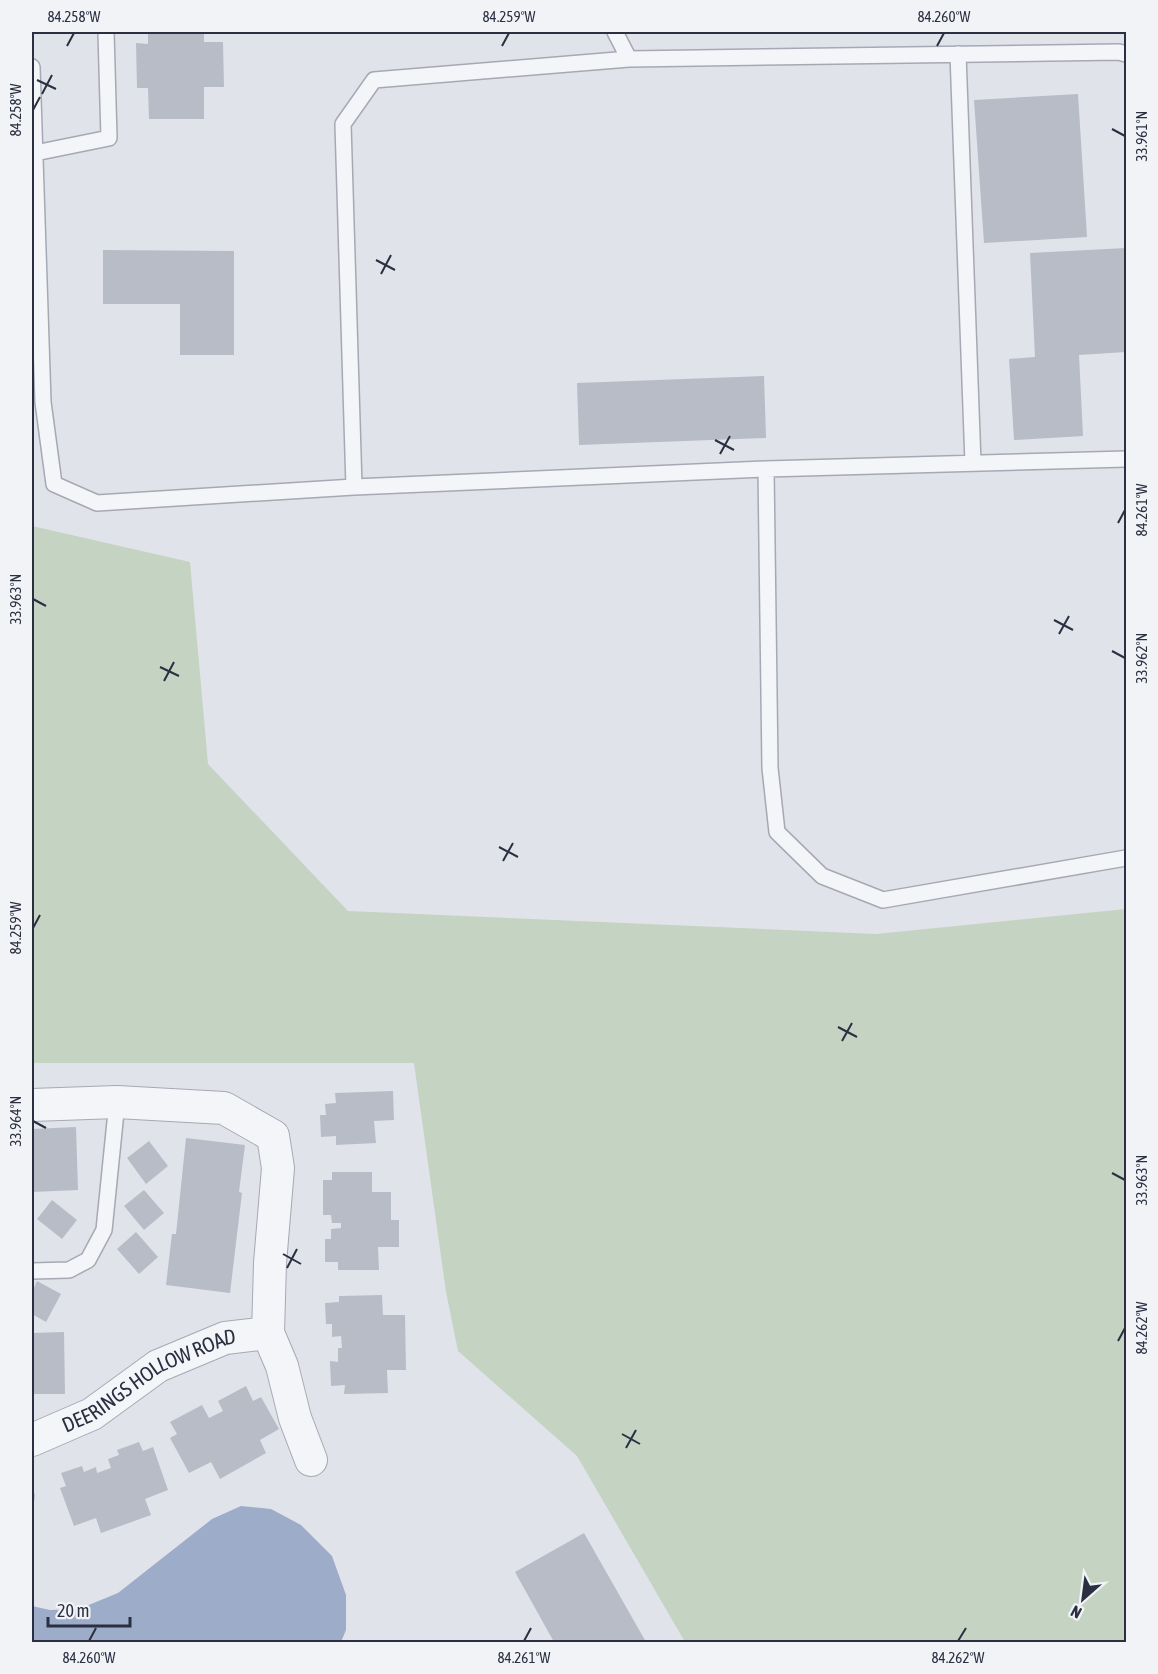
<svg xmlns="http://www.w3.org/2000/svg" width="1158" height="1674" font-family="'Asap Condensed',sans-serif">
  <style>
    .green { fill: #c4d3c2 }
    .water { fill: #9dacc9 }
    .building { fill: #b8bcc6 }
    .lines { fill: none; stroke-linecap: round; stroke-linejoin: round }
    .lane-casing { stroke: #a6a9b4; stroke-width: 18 }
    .street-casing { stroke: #a6a9b4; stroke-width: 34 }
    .lane { stroke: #f4f5f8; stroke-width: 15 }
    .street { stroke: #f4f5f8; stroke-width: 32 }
    .ticks { fill: none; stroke: #2a2f41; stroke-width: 2 }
    .labels { text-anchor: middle; stroke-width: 4.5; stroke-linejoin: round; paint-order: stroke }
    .street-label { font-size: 21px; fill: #2a2f41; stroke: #f1f3f7 }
    .neatline { fill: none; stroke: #2a2f41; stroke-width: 2 }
    .ticks-label { font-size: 15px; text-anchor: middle; fill: #2a2f41 }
  </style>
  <rect width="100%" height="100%" fill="#e1e3ea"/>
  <path class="green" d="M32 526 190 562 208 764 348 911 876 934 1126 909V1642H685L577 1456 458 1351 446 1292 414 1063H32Z"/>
  <path class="water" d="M241 1506 271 1509 301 1525 332 1556 346 1595V1630L341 1642H32V1606L50 1610 79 1609 118 1593 212 1519Z"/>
  <path class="building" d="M148 32H204V42H223L224 87H204V119H149L148 88H137L136 43 148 44Z
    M1078 94 1087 237 984 243 974 100Z
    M1126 248V352L1079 355 1083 436 1014 440 1009 359 1035 357 1030 253Z
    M103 250 234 251V355H180V304H103Z
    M764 376 766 438 579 445 577 383Z
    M393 1091 394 1120 374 1121 376 1143 336 1145V1136L321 1137 320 1115H326L325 1104 336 1103 335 1093Z
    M76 1127 78 1190 32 1192V1129Z
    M186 1138 245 1145 239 1192 242 1193 230 1293 166 1285 172 1234H176Z
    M149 1141 168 1166 146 1184 127 1158Z
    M332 1172H372V1192H391V1220H399V1247H378L379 1270H338V1262H325V1239H331V1229L341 1228V1223H332L331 1215H323V1180H332Z
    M144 1190 164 1213 144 1230 124 1206Z
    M52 1200 77 1220 62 1239 37 1219Z
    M136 1232 158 1257 139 1274 117 1249Z
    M37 1281 61 1294 46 1322 32 1314V1292Z
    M382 1295 383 1315H405L406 1370H387L388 1393 344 1394 345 1385 331 1386 330 1361 338 1362V1348H342L341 1336 332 1337V1324H326L325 1303 339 1302V1296Z
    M64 1332 65 1394H32V1333Z
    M246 1386 253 1401 261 1397 279 1429 260 1440 266 1453 220 1479 211 1462 189 1473 170 1438 177 1434 170 1422 202 1405 209 1418 223 1411 218 1401Z
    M139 1442 143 1451 153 1447 168 1490 145 1499 151 1515 101 1533 96 1518 74 1526 60 1488 66 1486 61 1473 82 1466 84 1472 96 1467 97 1473 111 1468 108 1459 119 1455 117 1450Z
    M32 1493 35 1494 33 1510H32Z
    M584 1533 646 1642H554L515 1572Z"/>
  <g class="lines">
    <g class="lane-casing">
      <path id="lane" d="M615 32 629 59 1119 52 1126 54
        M958 54 973 463
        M32 67 43 402 54 484 97 503 354 487 766 469 1126 459
        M35 153 109 138 106 32
        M766 469 770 768 777 832 822 876 883 900 1126 858
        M354 487 343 124 374 80 629 59
        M32 1271 69 1270 88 1260 104 1230 117 1102"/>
    </g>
    <g class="street-casing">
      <g id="street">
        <path d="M32 1105 117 1102 224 1108 273 1136 278 1168 270 1263 268 1333 282 1366 295 1418 311 1460"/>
        <path id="s1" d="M32 1440 92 1414 158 1366 225 1338 268 1333"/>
      </g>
    </g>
    <use href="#lane" class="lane"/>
    <use href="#street" class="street"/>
  </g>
  <path class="ticks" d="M67 46 74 33M502 46 509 33M937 46 944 33M37 80 56 89M42 94 52 75M33 110 40 97M1112 129 1125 136M376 260 395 270M381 274 391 255M715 440 734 450M720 454 730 436M1118 523 1125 510M33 599 46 606M1054 620 1073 630M1059 634 1069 616M1112 651 1125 658M160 667 179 676M164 681 174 662M499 847 518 857M503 861 513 843M33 928 40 915M838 1027 857 1037M842 1041 852 1023M33 1121 46 1128M1112 1173 1125 1180M283 1254 301 1264M287 1268 297 1249M1118 1341 1125 1328M622 1434 640 1444M626 1448 636 1430M89 1641 96 1628M524 1641 531 1628M958 1641 966 1628"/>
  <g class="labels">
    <g class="street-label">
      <text dy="7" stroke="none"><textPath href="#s1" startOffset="132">DEERINGS HOLLOW ROAD</textPath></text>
    </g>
  </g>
  <rect width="1158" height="1674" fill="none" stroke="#f1f3f7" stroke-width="66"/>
  <g transform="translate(1083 1599) rotate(208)" stroke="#f1f3f7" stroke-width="4.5" paint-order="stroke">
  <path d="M0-4.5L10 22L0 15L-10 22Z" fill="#2a2f41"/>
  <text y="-9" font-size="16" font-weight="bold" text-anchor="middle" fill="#2a2f41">N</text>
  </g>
  <path d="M48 1617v9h82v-9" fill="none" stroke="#2a2f41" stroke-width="3"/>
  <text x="57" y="1617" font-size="18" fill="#2a2f41" stroke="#f1f3f7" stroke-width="4.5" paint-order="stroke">20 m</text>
  <rect x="33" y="33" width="1092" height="1608" class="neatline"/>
  <g class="ticks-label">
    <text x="74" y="22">84.258°W</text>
    <text x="509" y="22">84.259°W</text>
    <text x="944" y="22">84.260°W</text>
    <text transform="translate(16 110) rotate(-90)" y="5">84.258°W</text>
    <text transform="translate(1142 136) rotate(-90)" y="5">33.961°N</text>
    <text transform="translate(1142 510) rotate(-90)" y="5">84.261°W</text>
    <text transform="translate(16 599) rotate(-90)" y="5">33.963°N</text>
    <text transform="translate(1142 658) rotate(-90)" y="5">33.962°N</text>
    <text transform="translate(16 928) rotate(-90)" y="5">84.259°W</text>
    <text transform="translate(16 1121) rotate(-90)" y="5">33.964°N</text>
    <text transform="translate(1142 1180) rotate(-90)" y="5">33.963°N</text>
    <text transform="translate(1142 1328) rotate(-90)" y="5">84.262°W</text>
    <text x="89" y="1663">84.260°W</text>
    <text x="524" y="1663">84.261°W</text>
    <text x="958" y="1663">84.262°W</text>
  </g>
</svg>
